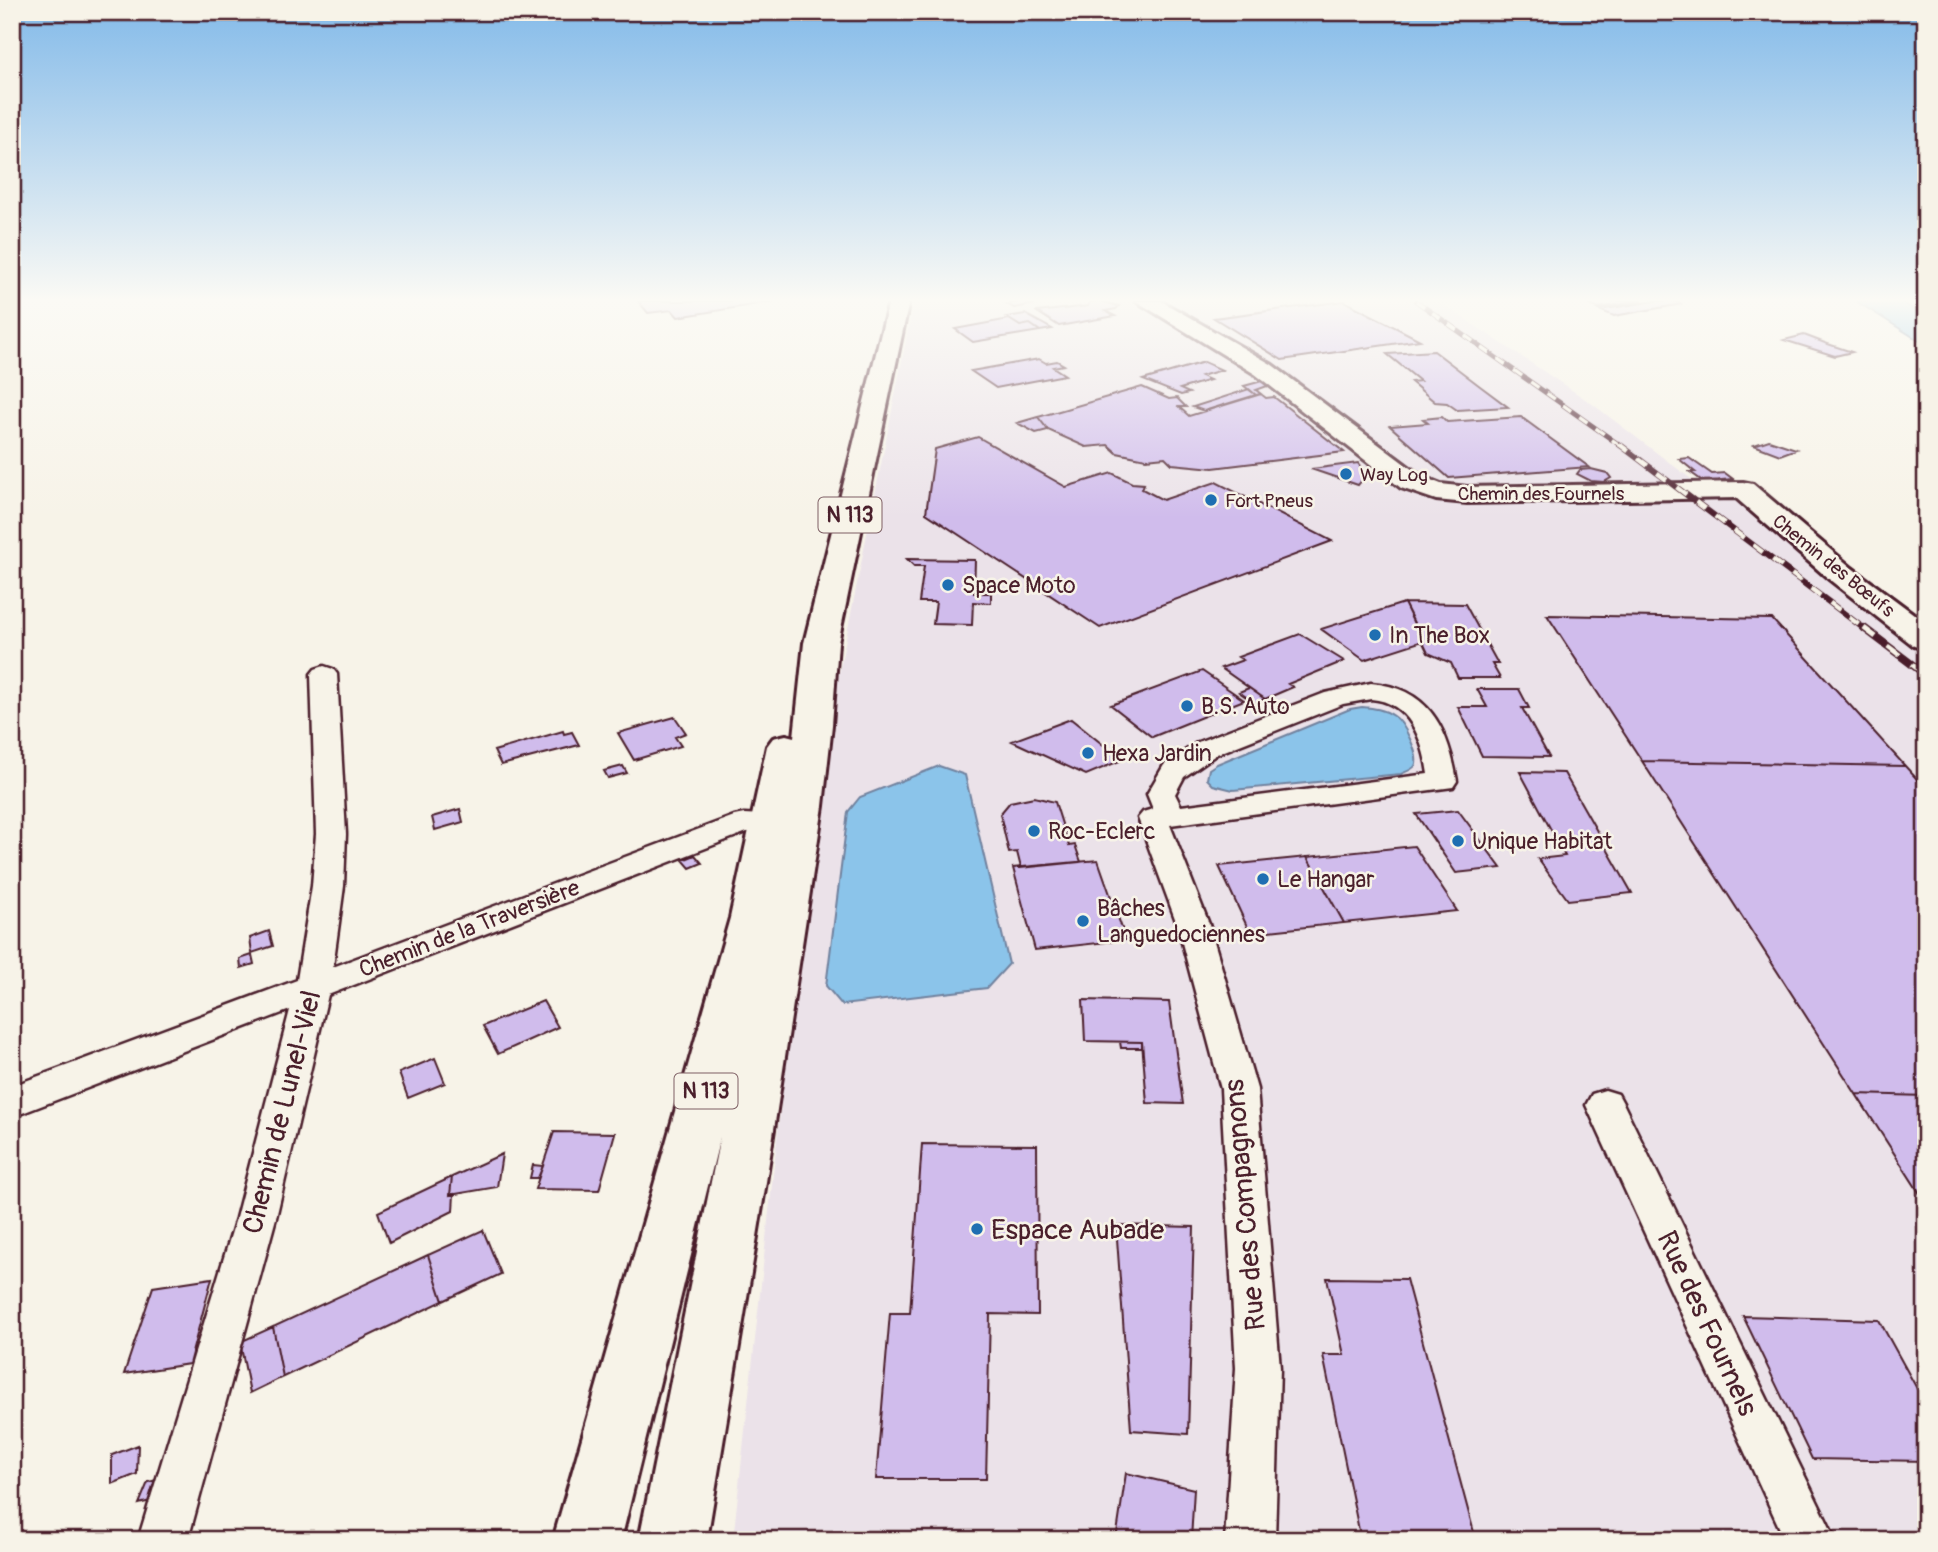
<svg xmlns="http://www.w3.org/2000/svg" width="1938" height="1552" font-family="Pangolin,sans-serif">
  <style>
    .built { fill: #ebe2e9 }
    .water { fill: #8bc4ea; stroke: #71829e; stroke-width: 2 }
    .building { fill: #d0bcec; stroke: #4a1f2b; stroke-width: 2 }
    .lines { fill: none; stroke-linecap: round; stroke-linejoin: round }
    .street-casing { stroke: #4a1f2b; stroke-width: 5 }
    .secondary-casing { stroke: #4a1f2b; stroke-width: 6 }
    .primary-casing { stroke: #4a1f2b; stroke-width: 6 }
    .street { fill: #f7f3e8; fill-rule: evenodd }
    .secondary { fill: #f7f3e8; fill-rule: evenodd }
    .primary { fill: #f7f3e8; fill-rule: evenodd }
    .rail-far2-casing { stroke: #4a1f2b; stroke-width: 5 }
    .rail-far1-casing { stroke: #4a1f2b; stroke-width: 6 }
    .rail-casing { stroke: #4a1f2b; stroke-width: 8 }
    .rail-far2 { stroke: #f7f3e8; stroke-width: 3.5; stroke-dasharray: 10; stroke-linecap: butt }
    .rail-far1 { stroke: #f7f3e8; stroke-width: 4.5; stroke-dasharray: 12; stroke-linecap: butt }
    .rail { stroke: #f7f3e8; stroke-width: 5; stroke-dasharray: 15; stroke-linecap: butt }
    .poi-dot { fill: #1f6fb2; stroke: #f7f3e8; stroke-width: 2.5 }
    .labels { text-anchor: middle; stroke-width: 5; stroke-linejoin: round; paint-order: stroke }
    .far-poi-label { font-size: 19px; fill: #4a1f2b; stroke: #f7f3e8; text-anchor: start }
    .far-street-label { font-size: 19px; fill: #4a1f2b; stroke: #f7f3e8 }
    .shield { fill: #f7f3e8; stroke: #7e5f64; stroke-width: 2 }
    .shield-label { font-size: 21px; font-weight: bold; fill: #4a1f2b }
    .poi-label { font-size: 23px; fill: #4a1f2b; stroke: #f7f3e8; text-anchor: start }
    .street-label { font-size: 23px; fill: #4a1f2b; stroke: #f7f3e8 }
    .near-street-label { font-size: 28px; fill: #4a1f2b; stroke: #f7f3e8 }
    .near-poi-label { font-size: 28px; fill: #4a1f2b; stroke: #f7f3e8; text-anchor: start }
  </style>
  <rect width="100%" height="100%" fill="#f7f3e8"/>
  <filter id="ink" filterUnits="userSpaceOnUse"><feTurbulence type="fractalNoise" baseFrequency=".0143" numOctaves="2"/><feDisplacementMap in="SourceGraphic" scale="14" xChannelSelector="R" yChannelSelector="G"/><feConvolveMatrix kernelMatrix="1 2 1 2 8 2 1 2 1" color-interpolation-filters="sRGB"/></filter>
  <g filter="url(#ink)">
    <path class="built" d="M914 301H1438L1591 403 1703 488 1738 496 1926 646V1540H733L815 792Z"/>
    <path class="water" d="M1856 301H1900L1926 317V345Z
      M1362 707C1373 708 1384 709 1394 716 1403 721 1421 756 1415 766 1412 770 1405 772 1401 774L1233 790 1213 785 1207 779 1209 769 1217 764 1350 709Z
      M939 766 965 775 1009 964 987 988 842 1005 826 986 848 812 860 797Z"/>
    <path class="building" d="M638 301H776L678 317 672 310 648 313Z
      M1025 301 1041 303 1014 308 1007 304Z
      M1100 301 1119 306 1116 309 1105 311 1115 316 1059 326 1037 312 1088 306 1090 302Z
      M1344 301 1420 340 1282 360 1214 318Z
      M1595 301H1642L1598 308 1584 303Z
      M1655 301H1673L1682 304 1614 316 1599 310Z
      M1025 314 1052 329 1040 331 1030 324 1020 326 1006 317Z
      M1009 319 1020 326 1030 324 1040 331 973 342 955 329Z
      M1804 335 1825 343 1852 352 1835 356 1784 340Z
      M1434 351 1480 386 1508 407 1457 410 1447 403 1435 402 1411 382 1420 381 1387 354Z
      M1039 359 1046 363 1057 361 1064 365 1053 367 1065 375 996 388 971 371Z
      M1204 362 1222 370 1201 376 1210 380 1180 389 1189 393 1181 395 1143 380Z
      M1262 381 1270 385 1256 390 1261 394 1256 395 1244 386Z
      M1142 387 1169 399 1177 398 1186 407H1179L1189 416 1261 394 1266 398 1274 397 1344 452 1213 468 1172 464 1165 457 1146 459 1117 453 1108 445 1086 447 1048 430 1038 417Z
      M1249 389 1256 395 1204 411 1193 407Z
      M1038 417 1048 430 1036 433 1017 423Z
      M1442 417 1447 422 1521 417 1589 467 1449 478 1390 426 1428 423 1423 419Z
      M978 437 1066 487 1112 473 1132 483 1144 484 1142 489 1163 500 1216 482 1332 541 1100 628 926 513 935 449Z
      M1769 440 1796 449 1780 455 1754 445Z
      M1689 458 1712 474 1725 473 1733 479 1721 480 1726 484 1708 485 1690 472H1695L1679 459Z
      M1358 463 1366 475 1358 485 1311 469Z
      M1591 469 1607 473 1611 478 1604 482 1591 481 1577 474 1580 470Z
      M907 559 975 560 974 593H991V603L973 602 972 625 933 624 936 602H919L924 566H914Z
      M1404 603 1465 604 1498 664H1492L1500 678H1458L1451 663 1428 653Z
      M1404 603 1423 641 1364 660 1321 629Z
      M1547 615 1772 619 1905 766 1642 761Z
      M1300 634 1344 661 1288 684 1293 687 1265 699 1221 668 1243 660 1238 657Z
      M1202 671 1244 700 1152 737 1111 705Z
      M1249 688 1265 699 1255 703 1239 692Z
      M1477 689H1519L1529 708H1522L1549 757 1482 756 1458 707H1487Z
      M675 717 686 733 675 737 681 746 634 760 618 733Z
      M1071 719 1122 760 1086 775 1012 741Z
      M563 731 564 734 572 732 579 745 501 765 494 751Z
      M1642 761 1905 766 1926 789V1096L1856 1094Z
      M623 766 627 773 608 778 604 771Z
      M1520 772 1564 773 1632 893 1568 900 1538 859 1565 856Z
      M1034 797 1055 802 1069 846 1075 845 1081 862 1021 868 1017 852 1009 853 1000 814 1010 802Z
      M460 809 463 822 435 830 432 817Z
      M1458 810 1501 868 1456 873 1416 814Z
      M1414 846 1457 911 1344 923 1307 857Z
      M695 855 702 863 690 868 683 860Z
      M1307 857 1344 923 1250 933 1219 866Z
      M1098 860 1126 940 1035 950 1013 868Z
      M269 931 273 946 252 953 250 938Z
      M252 955 254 964 241 968 240 959Z
      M1083 1000 1169 1002 1183 1104 1147 1103 1142 1042 1085 1041Z
      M543 1001 558 1027 498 1054 483 1026Z
      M1120 1042H1142V1048H1121Z
      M435 1058 445 1083 408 1098 399 1073Z
      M1856 1094 1926 1096V1203Z
      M554 1132 615 1133 599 1190 535 1189Z
      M922 1144 1037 1145 1038 1315 990 1314 986 1479H876L890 1313H910Z
      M502 1154 497 1187 450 1195 452 1177Z
      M533 1165 543 1166 538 1178H530Z
      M452 1177 450 1195 454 1194 453 1211 389 1243 378 1212Z
      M1116 1225 1194 1227 1188 1434 1131 1430Z
      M483 1230 501 1274 443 1301 428 1255Z
      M428 1255 443 1301 283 1377 273 1327Z
      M212 1278 189 1364 124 1374 153 1287Z
      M1327 1278 1406 1279 1476 1540H1361L1323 1355H1344Z
      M1743 1316 1879 1320 1926 1405V1461L1812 1459Z
      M273 1327 283 1377 250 1393 240 1342Z
      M138 1445 137 1474 112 1484V1455Z
      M1126 1473 1194 1489 1191 1540H1116Z
      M166 1478 158 1499 139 1504 148 1482Z"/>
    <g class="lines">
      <g class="street-casing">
        <path id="street" d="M324 666 333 669 337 674 346 834 344 886 333 967 734 816 744 814 780 816 785 823 780 830 747 832 328 995 276 1218 188 1540H138L236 1218 290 1010 12 1117V1086L297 980 312 886 316 834 311 674 315 669Z
          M1371 683C1429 688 1448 728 1457 781L1453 787 1170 825 1209 924 1257 1089 1280 1368 1275 1540H1225L1236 1368 1221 1089 1177 924 1138 818 1143 812 1153 809 1147 794 1164 765 1198 742 1325 693ZM1371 699C1410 702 1423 740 1428 774L1181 806 1175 794 1184 777 1217 754 1343 704Z
          M1605 1090 1618 1094 1624 1105 1836 1540H1785L1586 1105 1592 1094Z"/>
      </g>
      <g class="secondary-casing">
        <path id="secondary" d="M1136 301H1161L1271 364 1421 476 1441 484 1467 487 1743 482 1753 484 1852 568 1926 623V649L1914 646 1830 580 1736 498 1467 503 1436 500 1401 488 1255 374Z"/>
      </g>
      <g class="primary-casing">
        <path id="primary" d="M889 301H909L838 643 832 725 823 806 766 1182 707 1540H639L720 1137 621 1540H553L730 918 767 746 773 738 786 735 794 737 804 643Z"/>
      </g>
      <use href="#street" class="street"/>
      <use href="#secondary" class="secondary"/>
      <use href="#primary" class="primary"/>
      <g class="rail-far2-casing">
        <path id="rail-far2" d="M1416 301 1621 446"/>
      </g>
      <g class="rail-far1-casing">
        <path id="rail-far1" d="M1619 444 1866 630"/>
      </g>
      <g class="rail-casing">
        <path id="rail" d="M1864 628 1926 675"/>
      </g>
      <use href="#rail-far2" class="rail-far2"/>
      <use href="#rail-far1" class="rail-far1"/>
      <use href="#rail" class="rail"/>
    </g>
  </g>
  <linearGradient id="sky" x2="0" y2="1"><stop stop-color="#83bae9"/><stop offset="0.58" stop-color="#fbfaf5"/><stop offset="1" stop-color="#fbfaf5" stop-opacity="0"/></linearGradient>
  <rect width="1938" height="518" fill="url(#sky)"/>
  <g class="poi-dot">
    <circle cx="1346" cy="474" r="7"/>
    <circle cx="1211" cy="500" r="7"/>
    <circle cx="948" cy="585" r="7"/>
    <circle cx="1375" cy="635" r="7"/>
    <circle cx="1187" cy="706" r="7"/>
    <circle cx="1088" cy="753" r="7"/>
    <circle cx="1034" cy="831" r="7"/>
    <circle cx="1458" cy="841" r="7"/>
    <circle cx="1263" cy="879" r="7"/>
    <circle cx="1083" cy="921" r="7"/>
    <circle cx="977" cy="1229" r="7"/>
  </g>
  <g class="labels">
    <g class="far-poi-label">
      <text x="1360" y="481">Way Log</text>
      <text x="1225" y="507">Fort Pneus</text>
    </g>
    <g class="far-street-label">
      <text x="1541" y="500">Chemin des Fournels</text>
      <text transform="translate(1834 565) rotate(39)" y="7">Chemin des Bœufs</text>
    </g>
    <g class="shield">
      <rect x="818.5" y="497.5" width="63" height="35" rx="5"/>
      <rect x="674.5" y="1073.5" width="63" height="35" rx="5"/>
    </g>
    <g class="shield-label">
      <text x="850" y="522">N 113</text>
      <text x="706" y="1098">N 113</text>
    </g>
    <g class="poi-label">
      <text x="962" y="593">Space Moto</text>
      <text x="1389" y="643">In The Box</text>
      <text x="1201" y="714">B.S. Auto</text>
      <text x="1102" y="761">Hexa Jardin</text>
      <text x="1048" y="839">Roc-Eclerc</text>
      <text x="1472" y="849">Unique Habitat</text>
      <text x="1277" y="887">Le Hangar</text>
      <text x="1097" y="916">Bâches<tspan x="1097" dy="26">Languedociennes</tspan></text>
    </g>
    <g class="street-label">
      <text transform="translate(469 928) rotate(-21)" y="8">Chemin de la Traversière</text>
    </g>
    <g class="near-street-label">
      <text transform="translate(281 1112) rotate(-76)" y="10">Chemin de Lunel-Viel</text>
      <text transform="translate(1244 1205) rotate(-95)" y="10">Rue des Compagnons</text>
      <text transform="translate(1708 1323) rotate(65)" y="10">Rue des Fournels</text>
    </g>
    <g class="near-poi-label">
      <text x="991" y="1239">Espace Aubade</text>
    </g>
  </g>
  <rect width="1938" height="1552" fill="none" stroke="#f7f3e8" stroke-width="42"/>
  <rect x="21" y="21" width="1896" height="1510" fill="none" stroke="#4a1f2b" stroke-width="2.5" filter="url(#ink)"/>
</svg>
